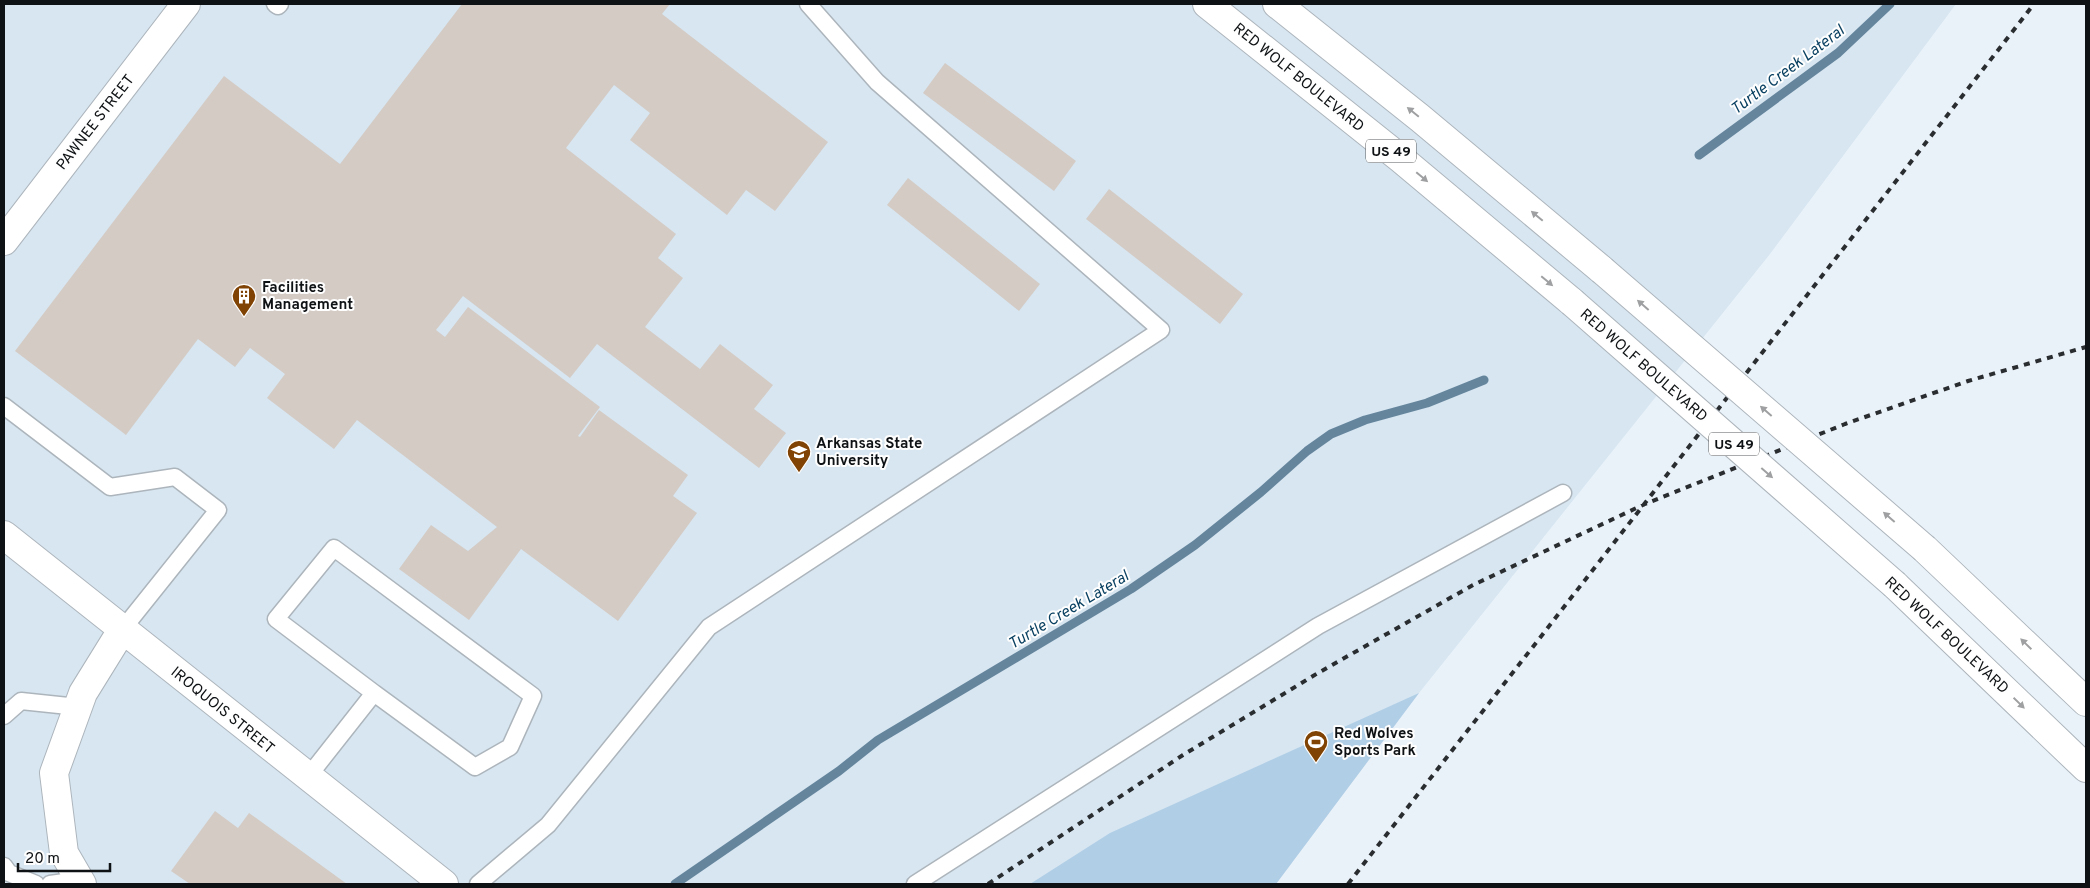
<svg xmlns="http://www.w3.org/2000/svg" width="2090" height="888" font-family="Overpass,sans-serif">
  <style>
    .built { fill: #d7e6f1 }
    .green { fill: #b0cee6 }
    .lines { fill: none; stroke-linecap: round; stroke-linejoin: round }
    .stream { stroke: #65859d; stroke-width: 9 }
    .building { fill: #d4cbc5 }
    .service-casing { stroke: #adb5bc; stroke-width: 19 }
    .minor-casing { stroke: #adb5bc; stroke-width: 30 }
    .trunk-casing { stroke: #adb5bc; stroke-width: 30 }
    .service { stroke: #fff; stroke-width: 16 }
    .minor { stroke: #fff; stroke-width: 28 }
    .trunk { stroke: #fff; stroke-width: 28 }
    .rail { stroke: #2a2d30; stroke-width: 4; stroke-dasharray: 6 6; stroke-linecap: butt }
    .trunk-bridge-casing { stroke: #adb5bc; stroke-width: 30; stroke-linecap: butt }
    .trunk-bridge { stroke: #fff; stroke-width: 28 }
    .oneway { fill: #9fa0a1 }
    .labels { text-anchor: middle; stroke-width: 4; stroke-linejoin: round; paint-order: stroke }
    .shield { fill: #fefefe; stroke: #57595a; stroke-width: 1 }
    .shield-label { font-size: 14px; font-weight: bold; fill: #0f1214 }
    .street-label { font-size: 15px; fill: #0f1214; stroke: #fefefe }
    .poi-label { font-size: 15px; font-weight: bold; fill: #0f1214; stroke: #fefefe; text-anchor: start }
    .water-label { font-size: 16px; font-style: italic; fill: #063e5f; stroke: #fefefe }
  </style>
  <rect width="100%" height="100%" fill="#eaf2f9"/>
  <path class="built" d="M4 4H1956L1770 254 1419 693 1276 884H4Z"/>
  <path class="green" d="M1419 693 1276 884H1030L1110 833Z"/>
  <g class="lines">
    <path class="stream" d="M1699 155 1838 53 1890 4
      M675 884 839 771 878 740 1131 589 1195 545 1261 492 1307 451 1331 434 1365 420 1427 403 1484 380"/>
  </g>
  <path class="building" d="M462 4H670L662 14 828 142 775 211 746 190 727 215 630 140 650 113 614 85 566 148 676 234 658 258 683 278 645 327 700 369 720 344 773 385 754 409 786 433 759 468 597 344 570 378 463 296 436 330 445 337 468 307 600 407 578 436 580 437 599 410 688 475 673 496 697 513 618 621 521 549 469 620 399 569 431 525 468 551 497 527 357 420 334 449 267 398 285 374 250 348 235 367 198 339 126 435 15 351 224 76 340 164Z
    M945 63 1076 161 1054 191 923 93Z
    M908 178 1040 284 1019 311 887 205Z
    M1109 189 1243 294 1220 324 1086 219Z
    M215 811 238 828 249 813 347 884H190L171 871Z"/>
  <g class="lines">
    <g class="service-casing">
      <path id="service" d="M275 4 278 6 280 4
        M4 406 110 487 175 477 218 510 122 630
        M4 716 21 701 78 707
        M307 778 374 693 276 619 334 548 533 696 510 747 475 767 374 693
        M4 866 9 873 36 884
        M50 884 79 880
        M478 884 548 825 709 627 1161 330 877 82 808 4
        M915 884 1318 626 1563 493"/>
    </g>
    <g class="minor-casing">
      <path id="minor" d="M4 241 186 4
        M4 535 444 884
        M82 884 64 853 54 773 83 693 122 630"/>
    </g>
    <g class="trunk-casing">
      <path id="trunk" d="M1207 4 1400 158 1572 302
        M1277 4 1420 118 1602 270
        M1925 549 2086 702
        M1895 585 2086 768"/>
    </g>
    <use href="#service" class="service"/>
    <use href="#minor" class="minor"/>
    <use href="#trunk" class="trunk"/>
    <path class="rail" d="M988 884 1183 755 1318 673 1473 585 1645 504 1845 424 1968 381 2086 347
      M1348 884 2034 4"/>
    <g class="trunk-bridge-casing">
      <path id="trunk-bridge" d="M1602 270 1925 549
        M1572 302 1895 585"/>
    </g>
    <use href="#trunk-bridge" class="trunk-bridge"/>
  </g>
  <defs><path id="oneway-solid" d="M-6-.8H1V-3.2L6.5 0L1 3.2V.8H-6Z" transform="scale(1.25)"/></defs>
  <g class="oneway">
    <use href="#oneway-solid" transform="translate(1413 112) rotate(-141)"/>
    <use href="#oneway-solid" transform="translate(1422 177) rotate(40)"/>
    <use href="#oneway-solid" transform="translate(1537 216) rotate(-140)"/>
    <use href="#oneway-solid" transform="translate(1547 281) rotate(40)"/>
    <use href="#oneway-solid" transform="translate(1643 305) rotate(-139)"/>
    <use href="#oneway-solid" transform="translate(1766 411) rotate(-139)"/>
    <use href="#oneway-solid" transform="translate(1767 473) rotate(41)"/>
    <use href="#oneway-solid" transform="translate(1889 517) rotate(-139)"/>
    <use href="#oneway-solid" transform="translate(2026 644) rotate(-136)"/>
    <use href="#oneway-solid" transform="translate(2019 703) rotate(44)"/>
  </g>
  <defs>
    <g id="building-pin" transform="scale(1.25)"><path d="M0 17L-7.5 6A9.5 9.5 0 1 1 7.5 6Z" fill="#814303" stroke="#fefefe"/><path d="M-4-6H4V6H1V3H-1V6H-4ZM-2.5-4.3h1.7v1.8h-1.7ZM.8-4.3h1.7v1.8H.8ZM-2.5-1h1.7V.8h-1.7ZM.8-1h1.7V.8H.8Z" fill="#fff"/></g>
    <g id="university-pin" transform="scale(1.25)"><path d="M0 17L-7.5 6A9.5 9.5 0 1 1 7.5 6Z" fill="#814303" stroke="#fefefe"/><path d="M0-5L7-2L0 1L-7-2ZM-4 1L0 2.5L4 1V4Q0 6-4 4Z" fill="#fff"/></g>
    <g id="stadium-pin" transform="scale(1.25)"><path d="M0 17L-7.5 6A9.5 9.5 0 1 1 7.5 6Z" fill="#814303" stroke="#fefefe"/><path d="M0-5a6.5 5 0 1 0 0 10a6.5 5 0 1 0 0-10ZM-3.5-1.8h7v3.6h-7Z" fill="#fff"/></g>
  </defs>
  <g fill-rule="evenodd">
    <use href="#building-pin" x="244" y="296"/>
    <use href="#university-pin" x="799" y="452"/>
    <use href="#stadium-pin" x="1316" y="742"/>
  </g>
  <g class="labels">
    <g class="shield">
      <rect x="1366" y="139.5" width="50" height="23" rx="4"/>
      <rect x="1709" y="432.5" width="50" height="23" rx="4"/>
    </g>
    <g class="shield-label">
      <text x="1391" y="156">US 49</text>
      <text x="1734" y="449">US 49</text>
    </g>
    <g class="street-label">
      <text transform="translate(1299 77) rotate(39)" y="5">RED WOLF BOULEVARD</text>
      <text transform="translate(95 122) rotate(-52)" y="5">PAWNEE STREET</text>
      <text transform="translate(1644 365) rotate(41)" y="5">RED WOLF BOULEVARD</text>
      <text transform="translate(1947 635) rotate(43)" y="5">RED WOLF BOULEVARD</text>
      <text transform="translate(223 710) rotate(39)" y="5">IROQUOIS STREET</text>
    </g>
    <g class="poi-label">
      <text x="262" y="292">Facilities<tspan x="262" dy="17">Management</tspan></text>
      <text x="816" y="448">Arkansas State<tspan x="816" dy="17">University</tspan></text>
      <text x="1334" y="738">Red Wolves<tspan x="1334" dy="17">Sports Park</tspan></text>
    </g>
    <g class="water-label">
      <text transform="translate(1787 69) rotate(-37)" y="6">Turtle Creek Lateral</text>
      <text transform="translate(1068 609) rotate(-31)" y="6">Turtle Creek Lateral</text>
    </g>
  </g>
  <rect width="2090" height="888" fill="none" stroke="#0f1214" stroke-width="10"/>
  <path d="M18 863v8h92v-8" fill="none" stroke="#0f1214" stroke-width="2.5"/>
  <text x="25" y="863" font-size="15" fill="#0f1214" stroke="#fefefe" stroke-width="4" paint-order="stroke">20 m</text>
</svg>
